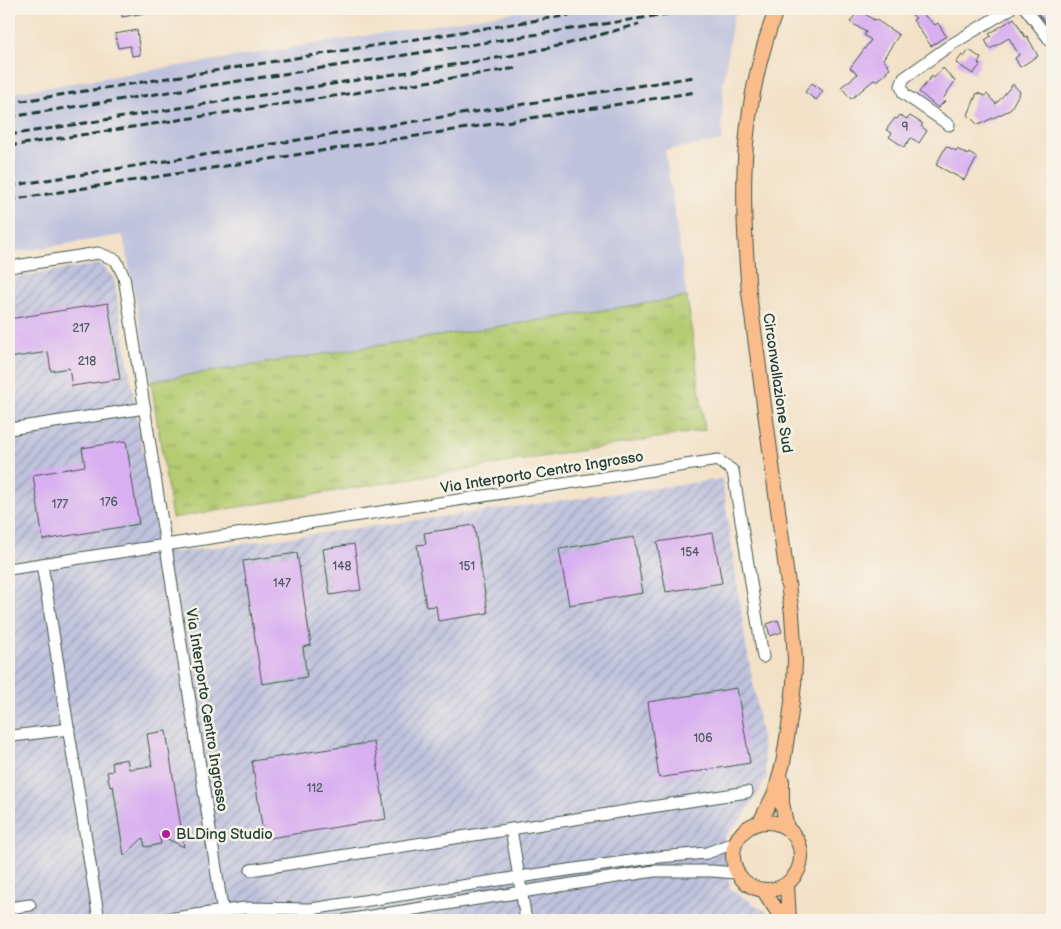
<svg xmlns="http://www.w3.org/2000/svg" width="1061" height="929" font-family="'Balsamiq Sans',sans-serif">
  <style>
    .industrial { fill: url(#industrial-furrows) }
    .railway { fill: #c0c2dd }
    .grass { fill: url(#grass-tufts); stroke: #6a8452 }
    .building { fill: #d8aff0 }
    .lines { fill: none; stroke-linecap: round; stroke-linejoin: round }
    .minor-casing { stroke: #3f564a; stroke-width: 13 }
    .major-casing { stroke: #3f564a; stroke-width: 16 }
    .minor { stroke: #fff; stroke-width: 11 }
    .major { stroke: #f9bc8a; stroke-width: 14 }
    .rail { stroke: #1f3d34; stroke-width: 3; stroke-dasharray: 8 4; stroke-linecap: butt }
    .poi-dot { fill: #b5179e; stroke: #f7f3e8; stroke-width: 2 }
    .labels { text-anchor: middle; stroke-width: 5; stroke-linejoin: round; paint-order: stroke }
    .number-label { font-size: 12px; fill: #4d5a63 }
    .street-label { font-size: 15px; fill: #1f3d34; stroke: #f7f3e8 }
    .poi-label { font-size: 15px; fill: #1f3d34; stroke: #f7f3e8; text-anchor: start }
  </style>
  <defs>
    <pattern id="industrial-furrows" width="10" height="10" patternUnits="userSpaceOnUse" patternTransform="scale(1.25)"><rect width="10" height="10" fill="#c0c2dd"/><path d="M-1 1l2-2M0 10L10 0M9 11l2-2" fill="none" stroke="#9b9fb4"/></pattern>
    <pattern id="grass-tufts" width="24" height="20" patternUnits="userSpaceOnUse" patternTransform="scale(1.25)"><rect width="24" height="20" fill="#b4cb70"/><path d="M3 7l-1-3M5 7V3M7 7l1-3M15 17l-1-3M17 17v-4M19 17l1-3" fill="none" stroke="#92a65d"/></pattern>
  </defs>
  <rect width="100%" height="100%" fill="#f7f3e8"/>
  <filter id="ink" filterUnits="userSpaceOnUse"><feTurbulence type="fractalNoise" baseFrequency=".02" numOctaves="2"/><feDisplacementMap in="SourceGraphic" scale="10" xChannelSelector="R" yChannelSelector="G"/><feConvolveMatrix kernelMatrix="1 2 1 2 8 2 1 2 1" color-interpolation-filters="sRGB"/></filter>
  <filter id="wash" filterUnits="userSpaceOnUse"><feTurbulence type="fractalNoise" baseFrequency=".0096" numOctaves="4" result="noise"/><feDisplacementMap in="SourceGraphic" scale="20" xChannelSelector="R" yChannelSelector="G"/><feGaussianBlur stdDeviation="1.12" result="paint"/><feColorMatrix in="noise" values="0 0 0 0 0 0 0 0 0 0 0 0 0 0 0 0 0 1.4 0 .05"/><feComposite in="paint" operator="in"/></filter>
  <g filter="url(#wash)">
    <rect width="100%" height="100%" fill="#f3e1c7"/>
    <path class="industrial" d="M100 264 114 278 160 553 187 551 722 479 746 645 755 693 767 778 744 815 723 838 730 889 767 912 772 920H9V278Z"/>
    <path class="railway" d="M533 9H740L733 18 723 85 722 141 665 150 687 297 151 381 123 235 9 253V93Z"/>
    <path class="grass" d="M687 297 705 430 172 518 151 381Z"/>
    <g id="blocks">
      <path class="building" d="M121 9H144L145 13 122 17Z
        M917 9 935 25 938 23 946 36 931 46 913 20 916 18 912 15Z
        M1035 9H1052V31Z
        M859 10 874 20 875 19 899 35 883 59 890 68 886 71 887 73 877 81 875 79 851 99 841 87 858 74 850 68 871 40 864 35 866 32 850 22Z
        M1014 18 1025 37 1027 36 1038 56 1020 67 1015 58 1019 55 1009 38 990 49 985 40 991 36 989 34Z
        M137 30 140 55 132 56 130 46 118 48 115 34Z
        M969 50 981 58 978 63 980 65 973 74 956 63 962 55 964 57Z
        M943 68 955 81 943 99 945 101 938 108 919 92 932 76 934 78Z
        M812 83 823 91 816 100 805 92Z
        M1013 84 1020 92 1010 110 978 125 968 115 977 93 985 96 987 94 996 104Z
        M900 115 907 119 910 116 923 124 921 126 927 131 919 143 911 138 904 147 889 137 892 133 886 130 895 118 897 119Z
        M946 146 956 151 957 149 968 155 969 153 977 158 964 180 947 171 936 165Z
        M108 303 120 379 72 386 69 368 51 371 48 352 9 358V319Z
        M126 441 139 524 43 540 33 475 85 466 82 448Z
        M474 525 488 613 438 621 436 606 426 607 417 545 426 544 424 533Z
        M713 533 722 583 666 592 657 542Z
        M634 537 643 593 569 605 559 549Z
        M354 544 361 590 330 595 323 549Z
        M297 553 311 645 303 647 307 677 262 684 243 561Z
        M778 620 782 632 770 636 767 624Z
        M737 688 750 763 659 778 648 702Z
        M166 731 184 847 159 835 161 844 145 847 143 838 124 856 113 786 110 787 107 772 113 771 112 762 127 759 129 769 152 766 147 734Z
        M374 742 386 819 264 839 252 761Z"/>
    </g>
  </g>
  <g filter="url(#ink)">
    <use href="#blocks" fill-opacity="0" stroke="#3f564a" stroke-width="1"/>
    <g class="lines">
      <g class="minor-casing">
        <path id="minor" d="M1026 9 1052 43
          M949 125 904 94 901 86 904 78 949 46 1010 9
          M9 267 98 253 116 260 124 277 224 920
          M9 429 145 408
          M42 564 99 920
          M9 569 718 460 733 471 763 657
          M13 736 69 729
          M511 829 526 920
          M251 870 747 792
          M9 908 30 905
          M160 920 245 908 311 909 519 877 659 857 707 853 736 842
          M346 920 654 871H712L736 873"/>
      </g>
      <g class="major-casing">
        <path id="major" d="M782 781V803L787 828
          M733 856a34 34 0 1 1 68 0a34 34 0 1 1-68 0Z
          M760 822 775 793 783 763 790 719 794 684 795 660 792 614 749 293C745 243 742 193 746 144 750 98 760 53 776 10
          M787 884 789 920
          M764 891 783 920"/>
      </g>
      <use href="#minor" class="minor"/>
      <use href="#major" class="major"/>
      <path class="rail" d="M9 103 608 9
        M9 117 699 9
        M9 135 509 56 563 45 639 24
        M9 146 517 68
        M9 186 694 77
        M9 200 696 92"/>
    </g>
  </g>
  <circle class="poi-dot" cx="166" cy="834" r="5"/>
  <g class="labels">
    <g class="number-label">
      <text x="905" y="131">9</text>
      <text x="81" y="332">217</text>
      <text x="87" y="365">218</text>
      <text x="109" y="506">176</text>
      <text x="60" y="508">177</text>
      <text x="690" y="556">154</text>
      <text x="342" y="570">148</text>
      <text x="467" y="570">151</text>
      <text x="282" y="587">147</text>
      <text x="703" y="742">106</text>
      <text x="315" y="792">112</text>
    </g>
    <g class="street-label">
      <text transform="translate(778 383) rotate(82)" y="5">Circonvallazione Sud</text>
      <text transform="translate(542 472) rotate(-9)" y="5">Via Interporto Centro Ingrosso</text>
      <text transform="translate(207 710) rotate(81)" y="5">Via Interporto Centro Ingrosso</text>
    </g>
    <g class="poi-label">
      <text x="176" y="839">BLDing Studio</text>
    </g>
  </g>
  <rect width="1061" height="929" fill="none" stroke="#f7f3e8" stroke-width="30"/>
</svg>
